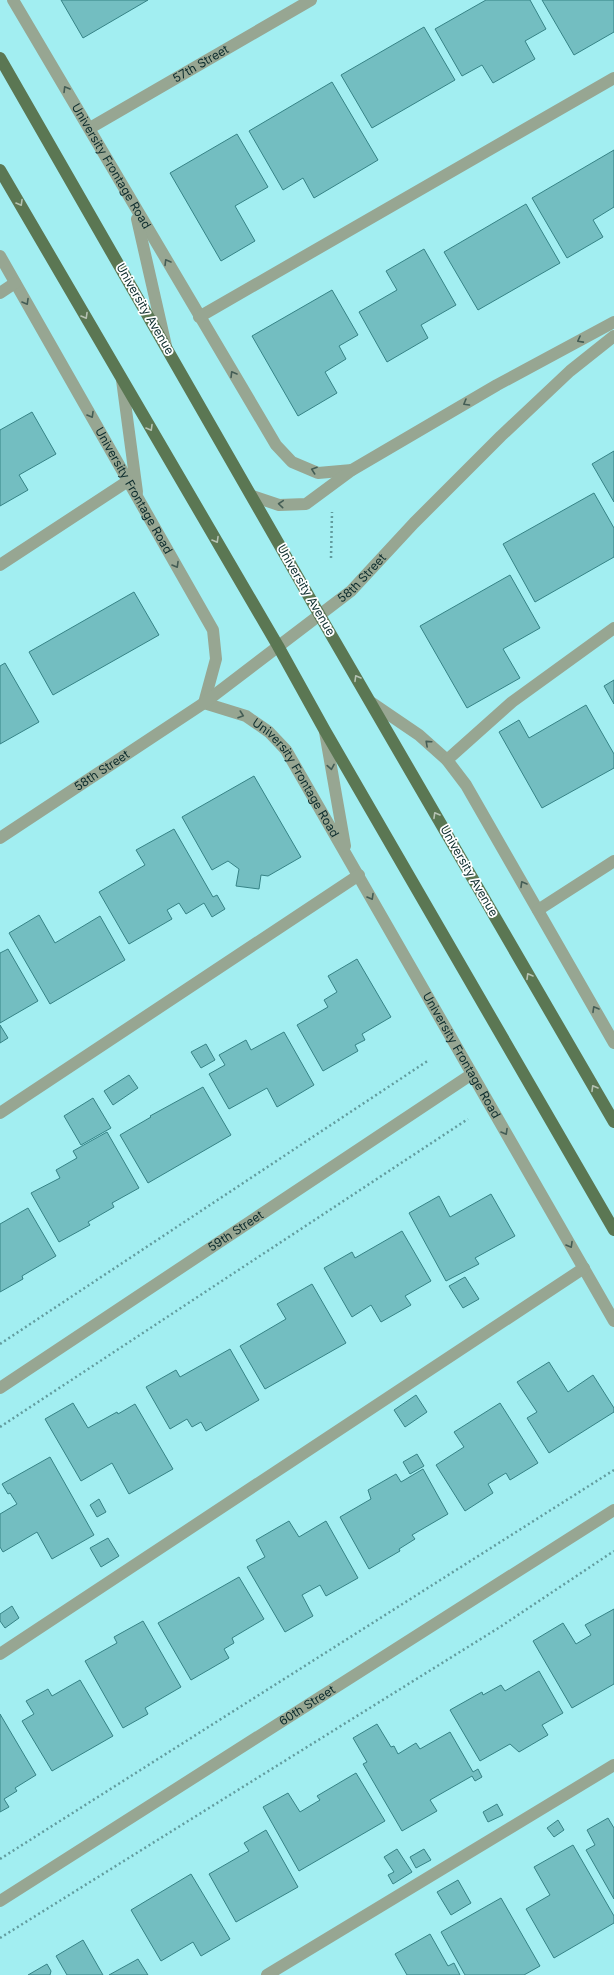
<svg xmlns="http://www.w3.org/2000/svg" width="614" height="1975" font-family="Inter,sans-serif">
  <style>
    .building { fill: #73bec1; stroke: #368386 }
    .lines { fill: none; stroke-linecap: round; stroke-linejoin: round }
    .path { stroke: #629c9e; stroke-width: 2.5; stroke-dasharray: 2 3; stroke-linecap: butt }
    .minor { stroke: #97a692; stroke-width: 12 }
    .major { stroke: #5b7753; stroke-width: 12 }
    .oneway { stroke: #445d55 }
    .oneway2 { stroke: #b5c2b2 }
    .labels { text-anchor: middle; stroke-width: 3.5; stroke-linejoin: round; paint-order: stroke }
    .street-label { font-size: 12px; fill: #0c2c2d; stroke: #fff }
  </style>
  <rect width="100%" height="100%" fill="#a2eef1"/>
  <path class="building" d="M61 0H148L83 38Z
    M486 0H530L546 29 525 41 535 59 493 83 482 65 462 76 435 29Z
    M542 0H614V32L574 55Z
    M424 27 455 80 372 128 341 75Z
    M332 82 378 160 314 198 303 178 283 190 249 131Z
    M237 134 268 187 235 206 255 241 221 261 170 173Z
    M614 150V207L593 220 603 237 567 258 532 198Z
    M526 204 560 263 478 310 444 252Z
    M424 249 456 305 421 325 428 338 387 362 359 312 397 290 386 271Z
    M332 290 358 335 339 346 346 359 325 372 337 393 298 416 252 336Z
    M32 412 56 454 19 475 28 490 0 506V430Z
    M614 451V502L592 464Z
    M594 493 614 528V557L535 602 503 544Z
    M510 575 540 628 503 649 520 678 467 708 420 626Z
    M134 592 159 635 53 695 29 652Z
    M5 663 39 722 0 744V666Z
    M614 680V704L604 686Z
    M586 705 614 754V768L542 808 499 732 519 720 529 738Z
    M254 776 301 857 268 876 261 875 259 889 236 886 239 869 228 861 212 870 182 817Z
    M174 829 213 897 217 895 225 909 212 917 204 903 186 914 179 903 167 910 172 919 129 944 99 892 145 865 136 850Z
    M39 915 55 943 100 916 125 960 50 1004 9 933Z
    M8 949 38 1001 0 1023V953Z
    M357 959 391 1017 362 1034 365 1040 355 1045 358 1051 323 1071 297 1025 328 1007 324 1000 337 992 328 976Z
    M0 1025 8 1038 0 1043Z
    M284 1032 314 1085 277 1107 267 1088 229 1109 209 1074 225 1065 219 1055 246 1040 251 1050Z
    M206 1044 215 1060 201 1068 191 1052Z
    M129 1075 138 1088 113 1105 104 1091Z
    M203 1087 231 1135 148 1183 120 1135 151 1117 150 1116Z
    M93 1098 111 1128 81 1145 64 1116Z
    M107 1132 139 1188 112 1203 114 1207 88 1222 90 1225 59 1242 31 1193 60 1178 56 1170 77 1158 73 1151Z
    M491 1194 515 1236 475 1258 479 1264 446 1281 409 1213 439 1196 450 1217Z
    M28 1208 56 1256 22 1276 23 1279 0 1292V1224Z
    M402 1231 431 1281 405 1296 411 1305 381 1322 371 1305 352 1317 324 1268 352 1252 355 1258Z
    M465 1277 479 1299 463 1308 449 1286Z
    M312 1284 346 1343 265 1389 240 1346 286 1319 277 1304Z
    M230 1349 259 1400 206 1431 201 1422 192 1427 187 1419 170 1429 146 1387 176 1370 180 1377Z
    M549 1362 568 1392 593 1375 614 1408V1412L549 1453 527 1418 537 1412 517 1382Z
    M416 1395 427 1412 405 1427 394 1410Z
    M73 1403 88 1428 117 1412 118 1414 135 1404 173 1469 129 1494 112 1463 81 1481 45 1419Z
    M500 1403 538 1463 510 1480 506 1473 488 1484 493 1493 465 1511 436 1465 464 1447 454 1432Z
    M417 1454 424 1466 410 1474 403 1462Z
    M50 1457 94 1535 52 1559 37 1532 3 1552 0 1547V1514L17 1504 10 1493 8 1494 2 1484Z
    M423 1469 448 1514 412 1535 415 1539 399 1549 400 1551 369 1569 340 1517 371 1499 368 1490 396 1474 401 1482Z
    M99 1499 106 1512 97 1517 90 1505Z
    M289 1521 299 1537 326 1521 358 1578 326 1596 320 1585 302 1595 313 1616 285 1632 247 1567 265 1557 256 1540Z
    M108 1538 119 1556 101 1567 90 1548Z
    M239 1577 264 1619 232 1638 234 1643 224 1649 229 1658 191 1680 158 1623Z
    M12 1606 19 1618 5 1628 0 1621V1614Z
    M614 1609V1684L572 1708 533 1641 563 1623 576 1644 591 1635 585 1625Z
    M143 1621 181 1687 145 1708 148 1714 123 1728 85 1661 117 1643 114 1637Z
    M539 1671 563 1713 542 1725 548 1735 519 1752 510 1744 480 1761 450 1710 482 1692 483 1695 501 1685 505 1691Z
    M80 1680 113 1736 52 1771 22 1721 34 1714 26 1701 48 1689 52 1696Z
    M0 1714 36 1775 15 1788 17 1791 4 1799 9 1807 0 1812Z
    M377 1724 391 1747 394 1746 398 1754 416 1743 420 1749 450 1732 473 1772 478 1769 482 1777 475 1781 472 1776 430 1800 437 1811 402 1831 363 1764 367 1762 353 1738Z
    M356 1773 385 1821 299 1871 263 1807 288 1793 300 1812 320 1800 317 1796Z
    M497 1804 503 1815 488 1822 483 1812Z
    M608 1818 614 1828V1899L586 1850 595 1845 587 1830Z
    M558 1820 564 1830 554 1837 547 1828Z
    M266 1830 298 1887 236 1922 209 1874 249 1851 244 1843Z
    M573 1845 614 1916V1923L554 1958 526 1909 550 1895 534 1867Z
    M397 1849 412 1872 393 1884 388 1875 394 1872 384 1857Z
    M424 1849 431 1860 416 1868 410 1857Z
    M191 1874 230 1939 201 1956 193 1942 161 1961 131 1910Z
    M458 1880 471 1903 451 1915 437 1892Z
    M501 1898 540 1966 524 1975H465L441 1932Z
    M430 1934 448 1966 454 1963 460 1975H407L395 1954Z
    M83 1940 103 1975H67L56 1956Z
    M138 1959 148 1975H109Z
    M47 1964 51 1971 50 1975H28Z"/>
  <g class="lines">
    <path class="path" d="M331 558 332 512
      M0 1344 429 1060
      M0 1427 468 1119
      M0 1859 614 1470
      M0 1938 500 1627 614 1551"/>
    <g class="minor">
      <path id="s1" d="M13 0 276 445 292 462 318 473 352 470"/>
      <path id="s2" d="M90 128 311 0"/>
      <path d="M137 219 166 346"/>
      <path id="s3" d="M0 256 213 630 216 659 204 703 246 716 269 732 286 750 614 1321"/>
      <path d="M0 293 15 283"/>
      <path d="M199 317 614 78"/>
      <path d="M122 380 137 492"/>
      <path d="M252 496 279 505 306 504 352 470 497 385 614 322"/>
      <path d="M0 565 128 481"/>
      <path d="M372 703 419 735 447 760 466 785 614 1043"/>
      <path d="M325 732 345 846"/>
      <path d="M447 760 512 702 614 628"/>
      <path id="s4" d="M0 838 204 703 351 591 414 523 501 436 570 371 614 336"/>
      <path d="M538 910 614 861"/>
      <path d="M0 1113 359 875"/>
      <path id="s5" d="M0 1388 472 1074"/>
      <path d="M0 1654 584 1268"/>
      <path id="s6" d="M0 1901 614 1510"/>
      <path d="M267 1975 614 1765"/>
    </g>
    <path class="major" d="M0 58 319 614 614 1122
      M0 170 278 646 324 729 614 1230"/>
  </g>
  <defs><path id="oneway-chevron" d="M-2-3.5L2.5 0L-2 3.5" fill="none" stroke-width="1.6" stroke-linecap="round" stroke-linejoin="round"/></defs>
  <g class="oneway">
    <use href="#oneway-chevron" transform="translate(66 89) rotate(-121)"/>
    <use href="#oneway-chevron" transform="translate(167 262) rotate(-121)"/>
    <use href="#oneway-chevron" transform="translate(26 302) rotate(60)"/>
    <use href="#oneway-chevron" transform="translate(580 340) rotate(152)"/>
    <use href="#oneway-chevron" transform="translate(233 374) rotate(-121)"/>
    <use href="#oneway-chevron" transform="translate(466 403) rotate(150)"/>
    <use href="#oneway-chevron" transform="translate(91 415) rotate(60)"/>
    <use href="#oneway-chevron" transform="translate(314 470) rotate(-161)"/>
    <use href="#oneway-chevron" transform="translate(281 504) rotate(-175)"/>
    <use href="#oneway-chevron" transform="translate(176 565) rotate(60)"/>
    <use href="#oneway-chevron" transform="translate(241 715) rotate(19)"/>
    <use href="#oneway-chevron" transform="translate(428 743) rotate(-138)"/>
    <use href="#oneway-chevron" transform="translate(331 767) rotate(80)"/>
    <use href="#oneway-chevron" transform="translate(523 884) rotate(-120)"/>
    <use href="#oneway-chevron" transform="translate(371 897) rotate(60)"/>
    <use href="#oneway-chevron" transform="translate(595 1009) rotate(-120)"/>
    <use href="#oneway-chevron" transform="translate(505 1132) rotate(60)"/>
    <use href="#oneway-chevron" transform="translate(570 1245) rotate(60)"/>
  </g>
  <g class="oneway2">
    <use href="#oneway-chevron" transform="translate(20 203) rotate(60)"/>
    <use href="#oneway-chevron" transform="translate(85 316) rotate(60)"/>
    <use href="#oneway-chevron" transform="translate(150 428) rotate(60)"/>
    <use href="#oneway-chevron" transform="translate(216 540) rotate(60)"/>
    <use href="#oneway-chevron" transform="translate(357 678) rotate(-120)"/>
    <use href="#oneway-chevron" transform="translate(436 815) rotate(-120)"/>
    <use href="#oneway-chevron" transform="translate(529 976) rotate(-120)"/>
    <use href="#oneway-chevron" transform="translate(594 1088) rotate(-120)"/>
  </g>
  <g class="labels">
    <g class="street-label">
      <text dy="4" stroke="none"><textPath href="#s2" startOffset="128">57th Street</textPath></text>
      <text dy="4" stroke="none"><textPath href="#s1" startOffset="193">University Frontage Road</textPath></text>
      <text transform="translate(145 309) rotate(60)" y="4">University Avenue</text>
      <text dy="4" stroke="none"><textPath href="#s3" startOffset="270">University Frontage Road</textPath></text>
      <text dy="4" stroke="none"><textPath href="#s4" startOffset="446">58th Street</textPath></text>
      <text transform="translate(306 590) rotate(60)" y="4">University Avenue</text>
      <text dy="4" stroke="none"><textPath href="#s4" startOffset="122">58th Street</textPath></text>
      <text dy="4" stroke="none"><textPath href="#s3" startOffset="630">University Frontage Road</textPath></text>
      <text transform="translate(469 871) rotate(60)" y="4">University Avenue</text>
      <text dy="4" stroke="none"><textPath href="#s3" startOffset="954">University Frontage Road</textPath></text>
      <text dy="4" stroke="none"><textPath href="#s5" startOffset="283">59th Street</textPath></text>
      <text dy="4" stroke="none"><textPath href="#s6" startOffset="364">60th Street</textPath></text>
    </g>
  </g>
</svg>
